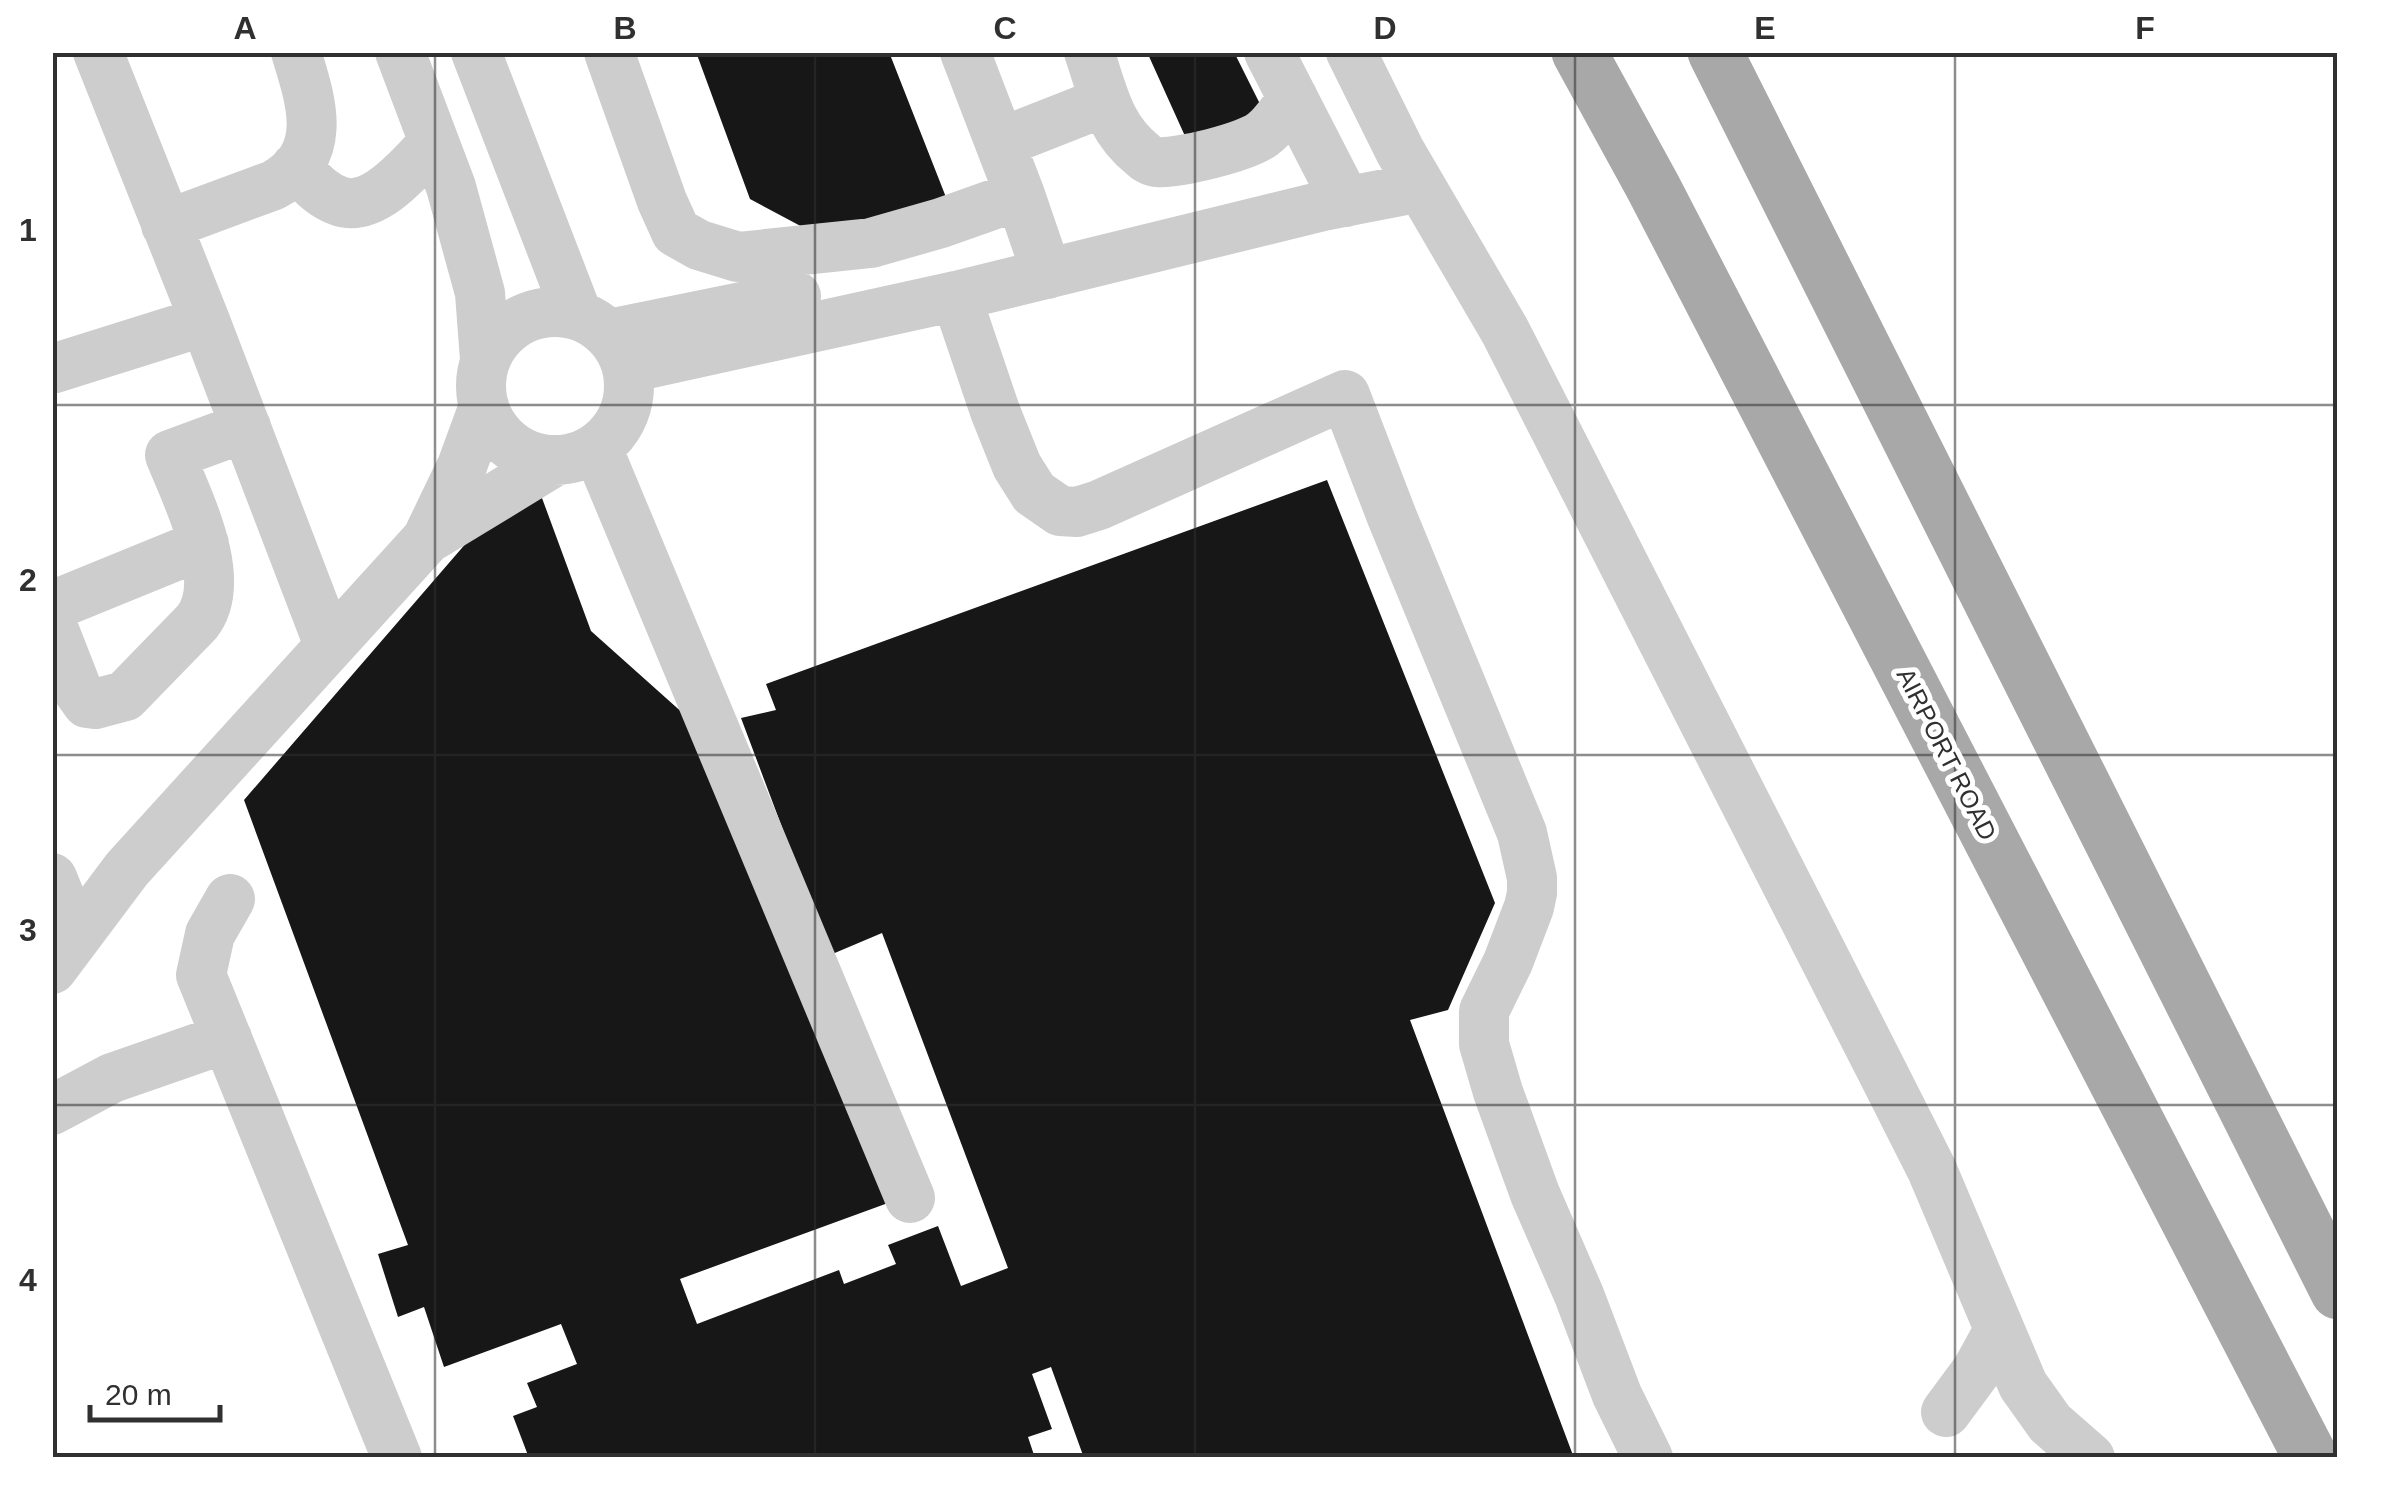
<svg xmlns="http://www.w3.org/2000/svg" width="2390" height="1510" font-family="Helvetica,sans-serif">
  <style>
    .building { fill: #171717 }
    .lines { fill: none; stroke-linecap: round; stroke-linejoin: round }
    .minor { stroke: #cdcdcd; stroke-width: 50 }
    .major { stroke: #a8a8a8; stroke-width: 55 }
    .grid { fill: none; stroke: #303030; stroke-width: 2.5; stroke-opacity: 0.55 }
    .labels { text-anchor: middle; stroke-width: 10; stroke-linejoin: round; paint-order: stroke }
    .street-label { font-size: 25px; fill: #303030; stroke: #fff }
    .neatline { fill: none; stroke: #303030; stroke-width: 4 }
    .grid-label { font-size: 32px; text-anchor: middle; font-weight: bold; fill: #303030 }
  </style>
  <rect width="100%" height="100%" fill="#fff"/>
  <path class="building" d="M696 52H889L951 210 825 239 750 199Z
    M1147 52H1234L1260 104 1259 122 1194 156Z
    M1327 480 1495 903 1448 1010 1410 1020 1574 1458H1084L1051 1367 1032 1374 1052 1429 1028 1437 1035 1458H529L513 1416 537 1407 527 1383 577 1364 561 1324 444 1367 424 1307 398 1317 378 1254 408 1245 244 800 493 512 542 498 591 631 723 749 888 1203 680 1279 697 1324 839 1270 844 1284 896 1264 888 1245 938 1226 961 1286 1008 1268 882 933 830 955 741 718 776 710 766 684Z"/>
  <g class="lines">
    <path class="minor" d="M98 52 205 321 329 645
      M400 52 451 187 480 293 485 359
      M476 52 577 314
      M609 52 662 201 676 232 699 245 738 257 871 243 941 223 1020 195
      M965 52 1020 195 1047 274
      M1089 52C1103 92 1108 127 1143 155 1146 158 1152 162 1157 162 1177 164 1247 147 1263 134 1275 125 1284 110 1293 98
      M1269 52 1346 202
      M1351 52 1400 151 1505 331 1883 1073 1932 1170 2023 1385 2050 1423 2090 1458
      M1000 143 1104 102
      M296 167C309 180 321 195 339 201 374 214 413 165 434 142
      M166 225 274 185C330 154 311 101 296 52
      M956 296 995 411 1017 466 1034 493 1060 511 1077 512 1099 505 1345 395 1392 517 1522 833 1532 878V893L1529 907 1508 962 1484 1011V1044L1498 1092 1535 1194 1579 1295 1617 1395 1648 1458
      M481 386a74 74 0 1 1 148 0a74 74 0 1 1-148 0Z
      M609 334 796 296
      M628 368 956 296 1323 206 1421 187
      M52 369 205 321
      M597 448 910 1198
      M427 539 462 466 484 406
      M52 606 204 544
      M52 625 77 689 87 703 95 704 125 696 197 622C230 580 187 498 170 455L246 427
      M52 878 76 937
      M230 899 210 934 201 975 397 1458
      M52 969 127 869 427 539 555 461
      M52 1110 112 1078 227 1038
      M1946 1412 1977 1370 1999 1330"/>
    <path class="major" d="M1579 52 1653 187 2311 1458
      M1715 52 2338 1292"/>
  </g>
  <path class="grid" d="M435 52V1458M815 52V1458M1195 52V1458M1575 52V1458M1955 52V1458M52 405H2338M52 755H2338M52 1105H2338"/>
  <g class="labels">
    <g class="street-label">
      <text transform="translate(1947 754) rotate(63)" y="9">AIRPORT ROAD</text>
    </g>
  </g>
  <rect width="2390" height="1510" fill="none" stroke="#ffffff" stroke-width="110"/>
  <path d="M90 1405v15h130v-15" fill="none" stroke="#303030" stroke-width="5"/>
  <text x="105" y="1405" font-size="30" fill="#303030" stroke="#ffffff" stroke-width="8" paint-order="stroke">20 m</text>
  <rect x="55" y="55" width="2280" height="1400" class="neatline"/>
  <g class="grid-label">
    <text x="245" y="39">A</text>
    <text x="625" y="39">B</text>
    <text x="1005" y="39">C</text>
    <text x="1385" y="39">D</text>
    <text x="1765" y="39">E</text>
    <text x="2145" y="39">F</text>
    <text x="28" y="241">1</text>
    <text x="28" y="591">2</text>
    <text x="28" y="941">3</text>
    <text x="28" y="1291">4</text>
  </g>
</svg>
